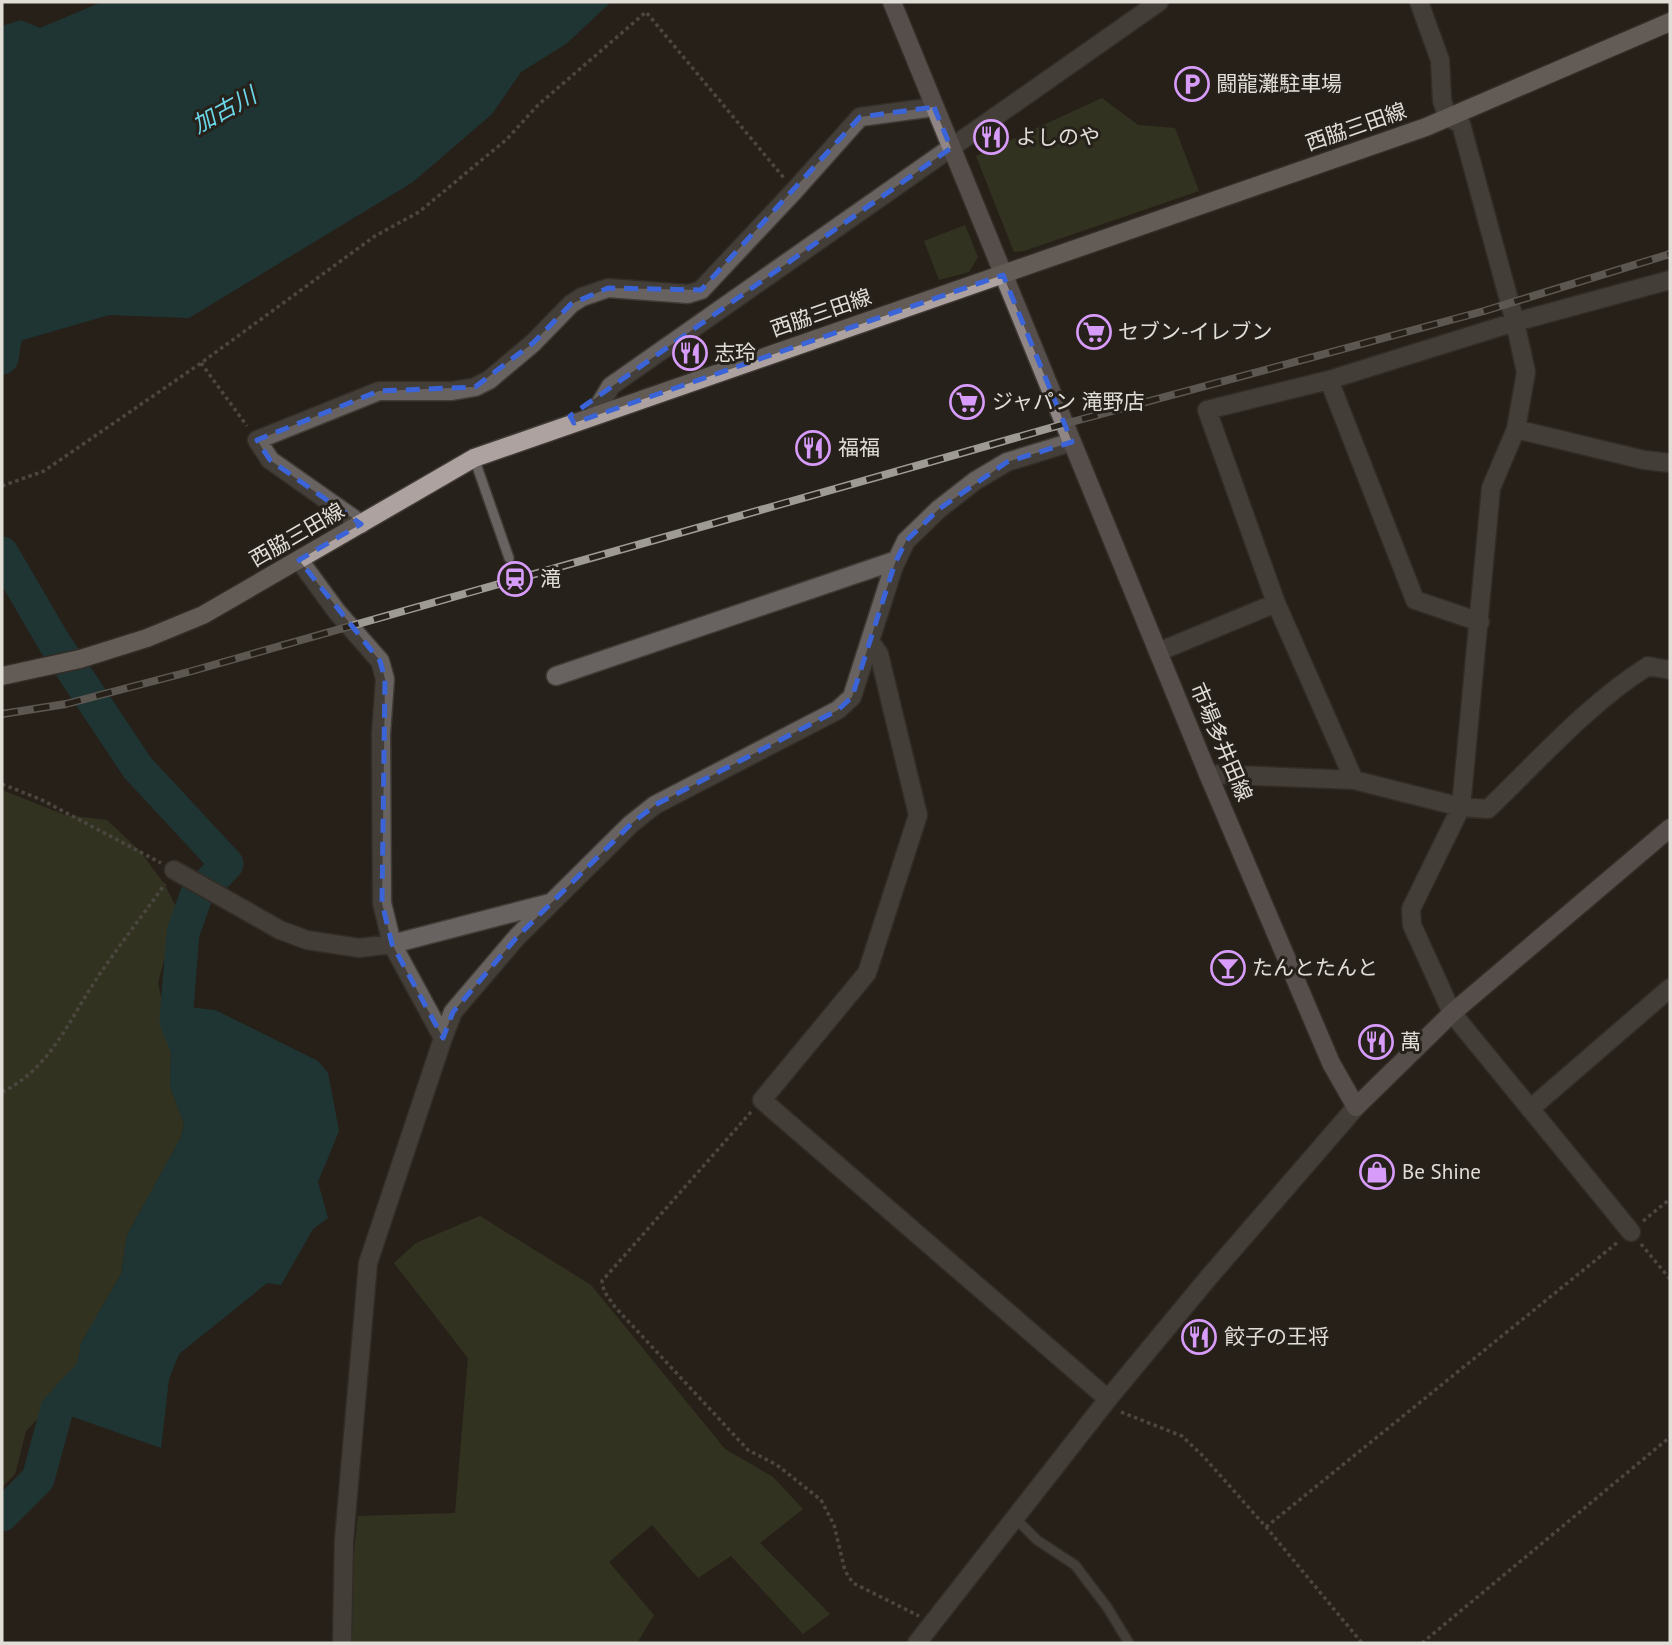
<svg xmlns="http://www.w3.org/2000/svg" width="1672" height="1645" font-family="'PT Sans','Noto Sans JP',sans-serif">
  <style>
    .green { fill: #424828 }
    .water { fill: #164e56 }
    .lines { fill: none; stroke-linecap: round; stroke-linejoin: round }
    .river { stroke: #164e56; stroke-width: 33 }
    .service-casing { stroke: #403b35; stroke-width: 12 }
    .minor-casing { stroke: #403b35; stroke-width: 21 }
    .tertiary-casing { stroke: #403b35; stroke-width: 21 }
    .secondary-casing { stroke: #403b35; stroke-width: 21 }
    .primary-casing { stroke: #403b35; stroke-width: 21 }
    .path { stroke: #78746d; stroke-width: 3.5; stroke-dasharray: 3.5 3.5; stroke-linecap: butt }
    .service { stroke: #686261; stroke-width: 9 }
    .minor { stroke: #686261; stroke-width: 18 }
    .tertiary { stroke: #686261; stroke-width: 18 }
    .secondary { stroke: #8f8685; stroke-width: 18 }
    .primary { stroke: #aea2a1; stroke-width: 18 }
    .rail-casing { stroke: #9e9b94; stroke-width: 8 }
    .rail { stroke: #26211a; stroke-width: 5; stroke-dasharray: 16; stroke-linecap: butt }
    .marked { fill: none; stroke: #3a64d8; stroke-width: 5; stroke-dasharray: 14 9; stroke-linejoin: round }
    .labels { text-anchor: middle; stroke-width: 6; stroke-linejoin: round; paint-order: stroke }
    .poi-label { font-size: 21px; fill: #e1ded8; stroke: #26211a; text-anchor: start }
    .street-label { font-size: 21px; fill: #e1ded8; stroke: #26211a }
    .water-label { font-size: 23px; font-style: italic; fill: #6ad7e8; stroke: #26211a }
  </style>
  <rect width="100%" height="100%" fill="#26211a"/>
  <path class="green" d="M1102 98 1138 125 1175 128 1199 191 1024 251 1014 252 976 156Z
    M965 225 978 257 969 272 939 280 924 241Z
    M2 790 65 815 107 820 140 851 165 885 177 909 158 983 171 1044 170 1086 184 1124 181 1137 127 1235 121 1274 81 1343 76 1370 48 1408 26 1431 15 1474 2 1487Z
    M480 1216 591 1285 725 1449 773 1477 803 1509 760 1543 830 1614 803 1634 731 1556 698 1578 652 1525 609 1562 654 1615 637 1643H346L345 1634 358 1516 455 1513 468 1358 394 1263 416 1243Z"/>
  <path class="water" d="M102 2H611L566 44 521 72 492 114 413 182 189 318 109 315 2 346V26L21 20 40 28Z
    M164 1007 185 1012 187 1007 215 1010 318 1061 328 1073 339 1131 318 1182 328 1218 313 1229 281 1285 267 1283 179 1354 169 1379 161 1448 48 1408 76 1370 81 1343 121 1274 127 1235 181 1137 184 1124 170 1086 171 1044Z"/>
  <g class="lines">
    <path class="river" d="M2 358 5 338 23 305
      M2 553 54 642 137 767 227 864 208 884
      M189 1053 176 1021 183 933 196 896 199 893
      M2 1515 38 1479 57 1409 86 1378"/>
    <g class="service-casing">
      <path id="service" d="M474 458 509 558
        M1015 1518 1037 1540 1075 1565 1107 1607 1129 1643"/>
    </g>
    <g class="minor-casing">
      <path id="minor" d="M1419 2 1440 60 1442 100 1447 117 1461 124 1515 322 1526 372 1516 429 1491 488 1461 807 1411 909 1412 925 1452 1013 1631 1232
        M1329 380 1415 600 1480 622
        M593 416 611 386 1159 2
        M1516 429 1644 460 1670 463
        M361 524 270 460 257 440 379 391H452L475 387 489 380 533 343 571 304 582 297 608 288 688 294 701 290 794 191 860 117 934 107
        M299 560 337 612 380 661 385 679 381 734 382 903 392 944 443 1038
        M870 641 879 654 918 815 867 973 762 1100 1108 1399
        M1158 652 1276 603
        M556 676 897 560
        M1208 774 1354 780 1461 807 1488 809C1539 760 1588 704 1648 666L1670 670
        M1354 780 1276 603 1207 410 1329 380 1515 322 1670 280
        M174 870 280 930 307 940 359 948 392 944 550 903
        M1530 1109 1670 988
        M342 1643 344 1540 368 1263 443 1038 453 1012 517 937 631 824 655 805 838 710 852 697 894 566 906 541 939 509 975 481 1007 462 1072 442"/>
    </g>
    <g class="tertiary-casing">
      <path id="tertiary" d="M917 1643 1108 1399 1209 1277 1356 1107"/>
    </g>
    <g class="secondary-casing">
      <path id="secondary" d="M892 2 1208 774 1331 1063 1356 1107 1452 1013 1670 828"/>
    </g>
    <g class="primary-casing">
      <path id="primary" d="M2 676 80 659 147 638 203 615 474 458 1426 127 1670 22"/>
    </g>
    <path class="path" d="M201 363 247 426
      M2 486 44 471 201 363 375 236 419 212 507 139 538 105 646 12 784 178
      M2 784 42 800 161 863
      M2 1092C54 1067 72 1012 104 968 124 939 145 912 165 884
      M751 1112 602 1281 604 1291 615 1307 748 1450 777 1465 821 1500 834 1525 845 1571 853 1583 919 1616
      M1643 1221 1670 1199
      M1641 1244 1670 1279
      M1121 1412 1182 1436 1203 1456 1266 1527 1362 1643
      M1266 1527 1618 1242
      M1422 1643 1670 1437"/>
    <use href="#service" class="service"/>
    <use href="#minor" class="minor"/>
    <use href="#tertiary" class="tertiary"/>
    <use href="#secondary" class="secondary"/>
    <use href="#primary" class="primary"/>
    <g class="rail-casing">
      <path id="rail" d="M2 714 66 704 192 671 1064 424 1484 311 1670 254"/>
    </g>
    <use href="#rail" class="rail"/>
  </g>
  <path d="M0 0H1672V1645H0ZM934 107 951 148 570 416 574 423 1003 275 1072 442 1007 462 939 509 906 541 895 563 852 697 838 710 655 805 631 824 517 937 453 1012 443 1038 392 944 382 903 385 679 380 661 299 560 361 524 270 460 257 440 379 391 475 387 533 343 571 304 608 288 701 290 860 117Z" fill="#26211a" fill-opacity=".55" fill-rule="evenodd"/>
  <path class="marked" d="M934 107 951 148 570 416 574 423 1003 275 1072 442 1007 462 939 509 906 541 895 563 852 697 838 710 655 805 631 824 517 937 453 1012 443 1038 392 944 382 903 385 679 380 661 299 560 361 524 270 460 257 440 379 391 475 387 533 343 571 304 608 288 701 290 860 117Z"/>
  <defs>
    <g id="parking-ring" transform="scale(1.75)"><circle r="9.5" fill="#26211a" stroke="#d79bf9" stroke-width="1.5"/><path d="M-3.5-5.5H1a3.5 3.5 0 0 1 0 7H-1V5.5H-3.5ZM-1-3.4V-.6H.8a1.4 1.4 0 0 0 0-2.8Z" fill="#d79bf9"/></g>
    <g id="restaurant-ring" transform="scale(1.75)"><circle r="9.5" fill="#26211a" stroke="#d79bf9" stroke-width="1.5"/><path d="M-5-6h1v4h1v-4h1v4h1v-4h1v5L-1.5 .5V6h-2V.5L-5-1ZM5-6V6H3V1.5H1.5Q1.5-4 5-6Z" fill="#d79bf9"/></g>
    <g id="supermarket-ring" transform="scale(1.75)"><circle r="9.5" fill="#26211a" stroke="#d79bf9" stroke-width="1.5"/><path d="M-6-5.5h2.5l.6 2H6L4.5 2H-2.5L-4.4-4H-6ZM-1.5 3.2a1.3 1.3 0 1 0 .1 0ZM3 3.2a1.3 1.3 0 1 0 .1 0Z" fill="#d79bf9"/></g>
    <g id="station-ring" transform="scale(1.75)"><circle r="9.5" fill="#26211a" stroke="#d79bf9" stroke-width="1.5"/><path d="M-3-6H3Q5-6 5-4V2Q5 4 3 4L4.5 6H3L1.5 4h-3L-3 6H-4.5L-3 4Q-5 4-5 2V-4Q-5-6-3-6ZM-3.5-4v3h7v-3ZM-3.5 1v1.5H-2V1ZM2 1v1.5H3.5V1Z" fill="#d79bf9"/></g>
    <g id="bar-ring" transform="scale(1.75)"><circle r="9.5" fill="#26211a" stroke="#d79bf9" stroke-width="1.5"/><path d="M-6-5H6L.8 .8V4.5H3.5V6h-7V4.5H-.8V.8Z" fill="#d79bf9"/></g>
    <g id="shop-ring" transform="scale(1.75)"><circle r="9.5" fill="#26211a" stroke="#d79bf9" stroke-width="1.5"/><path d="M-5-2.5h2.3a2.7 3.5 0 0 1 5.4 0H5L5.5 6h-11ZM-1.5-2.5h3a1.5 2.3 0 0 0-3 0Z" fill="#d79bf9"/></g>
  </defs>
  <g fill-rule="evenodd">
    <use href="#parking-ring" x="1192" y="84"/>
    <use href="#restaurant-ring" x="991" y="137"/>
    <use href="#supermarket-ring" x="1094" y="332"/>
    <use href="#restaurant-ring" x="690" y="353"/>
    <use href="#supermarket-ring" x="967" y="402"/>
    <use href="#restaurant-ring" x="813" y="448"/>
    <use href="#station-ring" x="515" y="579"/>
    <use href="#bar-ring" x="1228" y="968"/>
    <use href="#restaurant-ring" x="1376" y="1042"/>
    <use href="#shop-ring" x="1377" y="1172"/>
    <use href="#restaurant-ring" x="1199" y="1337"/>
  </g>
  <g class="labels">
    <g class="poi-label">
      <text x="1216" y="91">闘龍灘駐車場</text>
      <text x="1016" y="144">よしのや</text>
      <text x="1118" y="339">セブン-イレブン</text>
      <text x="714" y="360">志玲</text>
      <text x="992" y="409">ジャパン 滝野店</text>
      <text x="838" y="455">福福</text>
      <text x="540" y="586">滝</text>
      <text x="1252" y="975">たんとたんと</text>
      <text x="1400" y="1049">萬</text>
      <text x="1402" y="1179">Be Shine</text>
      <text x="1224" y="1344">餃子の王将</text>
    </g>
    <g class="street-label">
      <text transform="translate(1356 127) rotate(-19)" y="7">西脇三田線</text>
      <text transform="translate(821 313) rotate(-19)" y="7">西脇三田線</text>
      <text transform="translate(297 535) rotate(-30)" y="7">西脇三田線</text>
      <text transform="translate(1221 742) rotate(67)" y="7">市場多井田線</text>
    </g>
    <g class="water-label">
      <text transform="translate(224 110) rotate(-29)" y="8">加古川</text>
    </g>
  </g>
  <rect width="1672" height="1645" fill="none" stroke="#e1ded8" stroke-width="7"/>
</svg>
